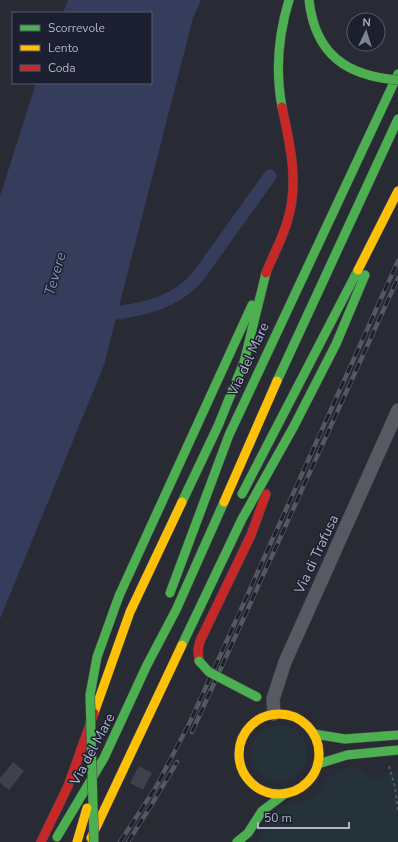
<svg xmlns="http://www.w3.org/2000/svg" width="398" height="842" font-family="'Nunito Sans',sans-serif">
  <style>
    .green { fill: #25323a }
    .water { fill: #353c5c }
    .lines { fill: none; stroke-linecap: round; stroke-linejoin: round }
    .canal { stroke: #353c5c; stroke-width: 13 }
    .building { fill: #40424b }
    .street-casing { stroke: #44464d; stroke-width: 14 }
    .fast-casing { stroke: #44464d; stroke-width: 10 }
    .slow-casing { stroke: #44464d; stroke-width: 10 }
    .jam-casing { stroke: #44464d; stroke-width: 10 }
    .path { stroke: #555860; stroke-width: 2; stroke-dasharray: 3 3; stroke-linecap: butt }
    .street { stroke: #575963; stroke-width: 13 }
    .fast { stroke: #4caf50; stroke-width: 9 }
    .slow { stroke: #ffc107; stroke-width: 9 }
    .jam { stroke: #c62828; stroke-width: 9 }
    .rail-casing { stroke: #565860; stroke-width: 4.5 }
    .rail { stroke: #1b1f2f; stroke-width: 3; stroke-dasharray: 9; stroke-linecap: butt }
    .fast-bridge-casing { stroke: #44464d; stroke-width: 10; stroke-linecap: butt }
    .slow-bridge-casing { stroke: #44464d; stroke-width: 10; stroke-linecap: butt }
    .fast-bridge { stroke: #4caf50; stroke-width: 9 }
    .slow-bridge { stroke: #ffc107; stroke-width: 9 }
    .labels { text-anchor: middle; stroke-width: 3; stroke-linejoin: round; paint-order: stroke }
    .street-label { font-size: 14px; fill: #b1b4c6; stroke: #1b1f2f }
    .water-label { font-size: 15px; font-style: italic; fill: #818bb2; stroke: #1b1f2f }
  </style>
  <rect width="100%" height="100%" fill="#282a34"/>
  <path class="green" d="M251 753a28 28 0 1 1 56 0a28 28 0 1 1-56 0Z
    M353 766 373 781 398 768V842H258L268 821 281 807 313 797 331 775Z"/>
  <path class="water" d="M68 0H201L193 18 104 365 0 619V196L36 83H151V13H63Z"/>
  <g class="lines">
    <path class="canal" d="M100 315C137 311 175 305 199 275L270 176"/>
  </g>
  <path class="building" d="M13 762 24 771 9 790 0 783V778Z
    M139 766 152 773 143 790 130 783Z"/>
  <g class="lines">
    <g class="street-casing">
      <path id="street" d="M274 714 273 699 285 662 398 410"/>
    </g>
    <g class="fast-casing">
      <path id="fast" d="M282 107C275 70 278 36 289 0
        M277 381 398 119
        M242 494 358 270
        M182 502 218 426 244 362 266 273
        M170 593 229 435 398 74
        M119 596 252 305
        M182 645 242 519 294 426 336 344 365 275
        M314 734 345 739 398 735
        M318 764 347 755 398 750
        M57 837 104 758 147 665 176 610 224 502
        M237 842 248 833 262 811 286 793"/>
    </g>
    <g class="slow-casing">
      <path id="slow" d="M358 270 398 191
        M224 502 277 381
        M94 713 130 612 182 502
        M239 754a40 40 0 1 1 80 0a40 40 0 1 1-80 0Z
        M91 838 182 645"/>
    </g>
    <g class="jam-casing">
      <path id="jam" d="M266 273C273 255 283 238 288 219 299 182 290 144 282 107
        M199 661 198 650 200 641 251 535 266 494
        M41 842 68 786 94 713"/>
    </g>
    <path class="path" d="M389 766 395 787 398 811"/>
    <use href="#street" class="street"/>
    <use href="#fast" class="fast"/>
    <use href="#slow" class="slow"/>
    <use href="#jam" class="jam"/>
    <g class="rail-casing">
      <path id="rail" d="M192 732 398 278
        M120 842 156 787 191 720 398 261
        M128 842 152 804 177 762"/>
    </g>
    <use href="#rail" class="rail"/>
    <g class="fast-bridge-casing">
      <path id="fast-bridge" d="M309 0C315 54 346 76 398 80
        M199 661 209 672 257 697
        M94 842 90 695 97 657 119 596"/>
    </g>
    <g class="slow-bridge-casing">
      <path id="slow-bridge" d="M77 842 87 808"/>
    </g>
    <use href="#fast-bridge" class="fast-bridge"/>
    <use href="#slow-bridge" class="slow-bridge"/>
  </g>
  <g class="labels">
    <g class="street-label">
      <text transform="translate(248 359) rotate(-65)" y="5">Via del Mare</text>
      <text transform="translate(316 554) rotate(-65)" y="5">Via di Trafusa</text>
      <text transform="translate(92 749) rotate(-62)" y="5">Via del Mare</text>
    </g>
    <g class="water-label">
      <text transform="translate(55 274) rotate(-74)" y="5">Tevere</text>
    </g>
  </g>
  <rect x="12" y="12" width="140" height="72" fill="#1b1f2f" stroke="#575b6b"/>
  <rect x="20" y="25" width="20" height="6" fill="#4caf50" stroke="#575b6b"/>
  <text x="48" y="32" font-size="12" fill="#b1b4c6">Scorrevole</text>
  <rect x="20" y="45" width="20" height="6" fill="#ffc107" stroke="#575b6b"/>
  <text x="48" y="52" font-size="12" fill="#b1b4c6">Lento</text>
  <rect x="20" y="65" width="20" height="6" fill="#c62828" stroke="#575b6b"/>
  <text x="48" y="72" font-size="12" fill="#b1b4c6">Coda</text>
  <g transform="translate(366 32) rotate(4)"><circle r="19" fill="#1b1f2f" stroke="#575b6b"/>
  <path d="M0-3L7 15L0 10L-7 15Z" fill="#818493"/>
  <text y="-6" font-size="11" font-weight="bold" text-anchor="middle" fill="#b1b4c6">N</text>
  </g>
  <path d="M258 822v6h91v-6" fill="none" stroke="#b1b4c6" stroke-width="2"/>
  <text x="264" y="822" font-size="12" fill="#b1b4c6" stroke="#1b1f2f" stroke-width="3" paint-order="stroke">50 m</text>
</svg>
